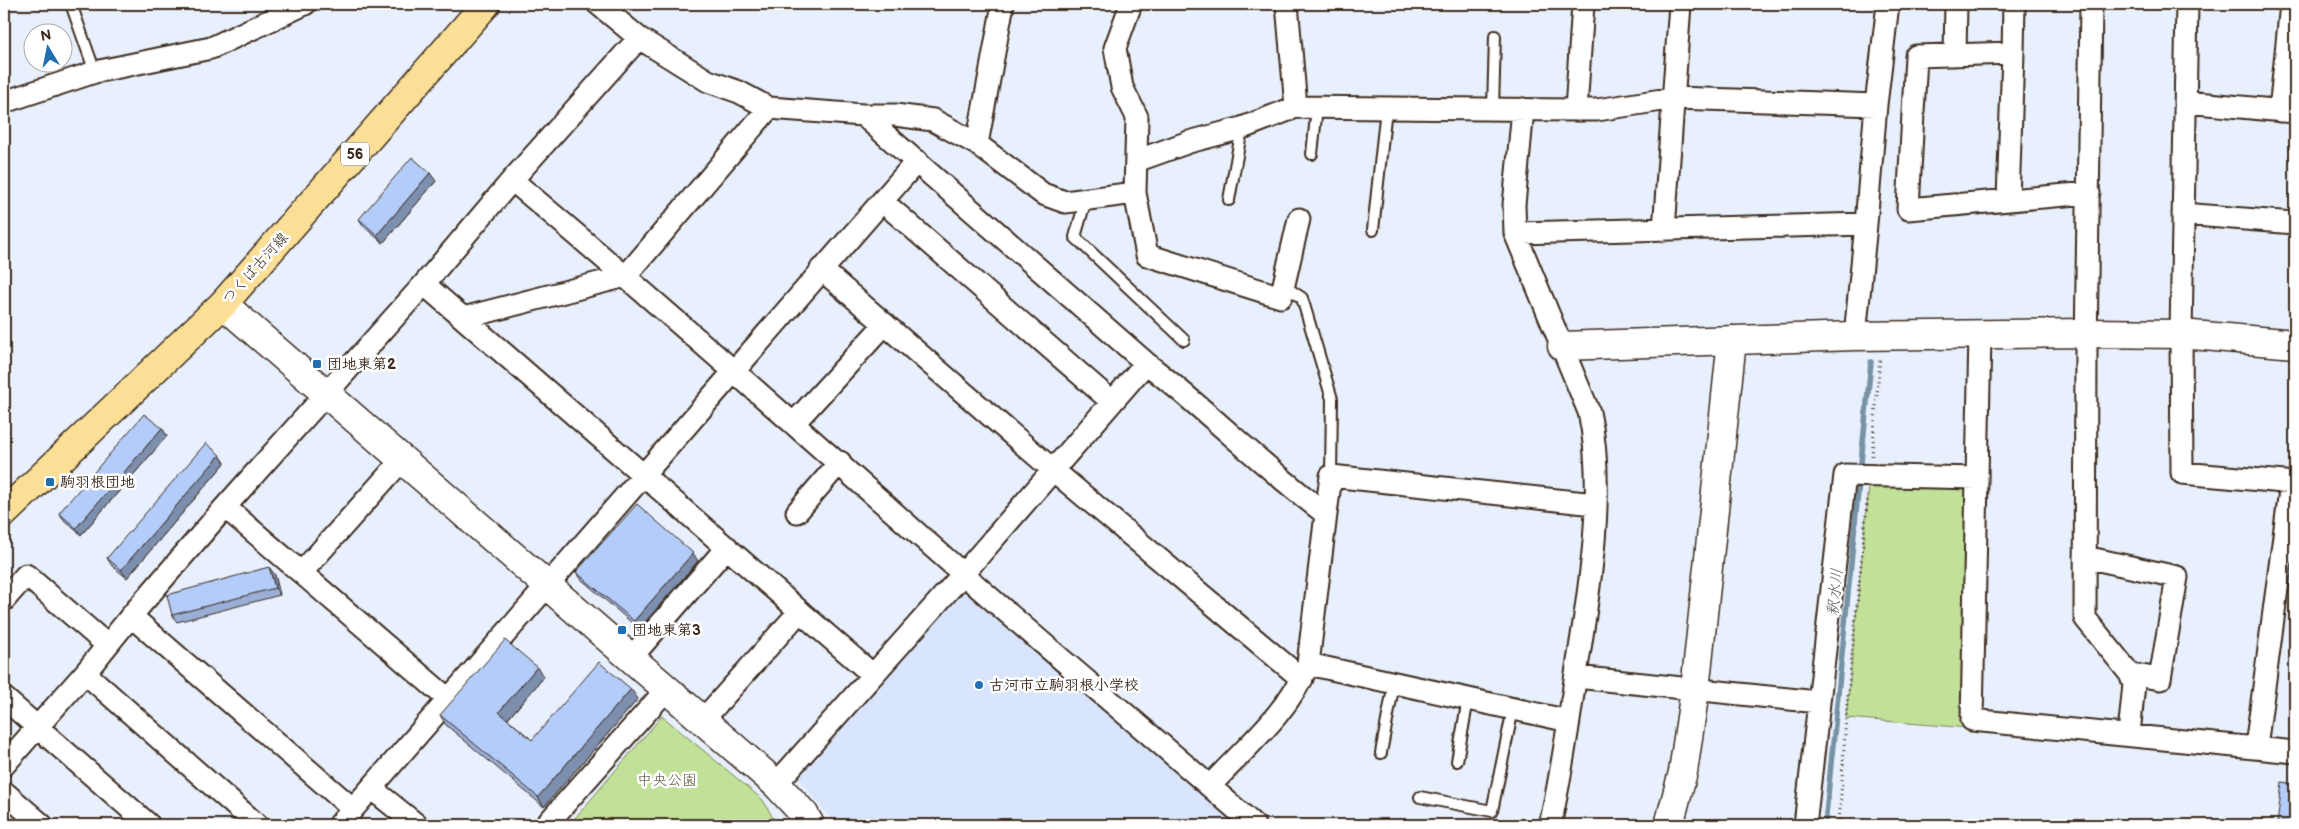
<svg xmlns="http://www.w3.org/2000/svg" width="2299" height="829" font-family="'Balsamiq Sans','Klee One',sans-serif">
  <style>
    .built { fill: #d8e5fc }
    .green { fill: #c1e098; stroke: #7e855b }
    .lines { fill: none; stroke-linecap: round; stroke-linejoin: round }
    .stream { stroke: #7692a4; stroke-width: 5.5 }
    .lane-casing { stroke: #3b2a1e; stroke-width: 14 }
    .street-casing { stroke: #3b2a1e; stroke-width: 25 }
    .secondary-casing { stroke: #3b2a1e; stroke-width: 31 }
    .primary-casing { stroke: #3b2a1e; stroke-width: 31 }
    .path { stroke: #3b2a1e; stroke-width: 3; stroke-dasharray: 1 4; stroke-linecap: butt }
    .lane { stroke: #fff; stroke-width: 10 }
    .street { stroke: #fff; stroke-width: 21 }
    .secondary { stroke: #fff; stroke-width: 28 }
    .primary { stroke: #fbdf96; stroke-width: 28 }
    .wall { fill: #9aafd6; stroke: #3b2a1e }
    .shaded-wall { fill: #7d8fae; stroke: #3b2a1e }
    .building { fill: #b3ccf9; stroke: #3b2a1e }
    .poi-dot { fill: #1f6fb2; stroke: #fff; stroke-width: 2 }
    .labels { text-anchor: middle; stroke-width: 5; stroke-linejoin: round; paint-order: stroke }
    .shield { fill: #fff; stroke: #766a62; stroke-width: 1 }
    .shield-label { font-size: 14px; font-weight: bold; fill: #3b2a1e }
    .street-label { font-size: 15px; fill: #3b2a1e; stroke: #fff }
    .poi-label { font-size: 15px; font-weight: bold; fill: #3b2a1e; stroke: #fff; text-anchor: start }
    .park-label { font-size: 15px; fill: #5c583c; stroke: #fff }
    .water-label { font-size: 16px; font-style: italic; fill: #595e61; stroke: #fff }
  </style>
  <rect width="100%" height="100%" fill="#e8f0fd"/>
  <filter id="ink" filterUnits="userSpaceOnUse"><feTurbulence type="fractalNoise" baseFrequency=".02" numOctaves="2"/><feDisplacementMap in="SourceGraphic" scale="10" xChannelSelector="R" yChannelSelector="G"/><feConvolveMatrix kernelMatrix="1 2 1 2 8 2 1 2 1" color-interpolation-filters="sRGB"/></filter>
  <g filter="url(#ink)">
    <path class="built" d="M970 591 1239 825H836L798 778 963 592Z"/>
    <path class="green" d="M1870 476 1977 484 1969 728 1846 718Z
      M662 716 763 800 777 825H569Z"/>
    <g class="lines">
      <path class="stream" d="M1825 825 1871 362"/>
      <g class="lane-casing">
        <path id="lane" d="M71 4 95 72
          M1493 109 1495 36
          M1312 154 1317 107
          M1086 199 1075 237 1184 340
          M1229 200 1242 128
          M1373 230 1386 108
          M1284 286 1302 298 1332 399 1331 476
          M1381 753 1394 683
          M1457 761 1468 699
          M1420 797 1492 811 1513 709"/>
      </g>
      <g class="street-casing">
        <path id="street" d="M598 4 639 38 708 81 739 92 769 108 863 115H895L933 120 977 144 1043 194 1065 202 1135 193
          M1131 4 1115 48 1122 87 1137 117 1135 193 1147 255 1281 297 1299 219
          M1287 4 1296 107
          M2014 4 2013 53 1916 56 1908 209 2089 193
          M2091 4 2086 348 2085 618 2130 674 2134 684 2129 734
          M2187 4 2181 334 2182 473 2295 483
          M1955 55 1956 4
          M4 102 95 72 211 48 305 4
          M2186 102 2295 112
          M1523 109 1514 205 1515 233 1589 412C1607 492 1588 599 1575 680 1568 728 1561 778 1550 825
          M1576 110H1597L1675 98 1876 105
          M2280 111 2291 4
          M863 115 1146 363C1208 411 1263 467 1326 514L1308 664C1290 711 1244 749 1210 786
          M977 144 1003 4
          M1136 161 1189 142 1242 128 1296 107 1576 110 1583 4
          M512 180C664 308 813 441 962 573 1059 659 1158 740 1254 825
          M2008 200 2013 53
          M882 201 1111 401
          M2183 214 2295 223
          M1866 224 1876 105 1888 4
          M1664 230 1680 4
          M1515 233 1866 224 1855 336
          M821 269 1053 470 1302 679
          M424 284 873 675
          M463 318 626 276 769 108
          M1980 334 1972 720 2295 752
          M794 423 885 324
          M225 507 448 699
          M797 512 840 462
          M1326 514 1331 476 1595 504
          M2085 557 2177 577 2160 679 2130 674
          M302 572 402 460
          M4 600 26 575 107 645
          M131 616 353 809
          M630 659 727 547
          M1308 664 1569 721
          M85 673 257 825
          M1576 677 1818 702
          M4 698 149 825
          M702 721 800 611
          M2256 747 2291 483
          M4 765 85 673 131 616 225 507 424 284 512 180 639 38
          M776 784 963 574 1146 363
          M371 788 417 825
          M4 792 42 825
          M339 825 917 161
          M546 825 666 690
          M1805 825 1845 475 1977 478"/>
      </g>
      <g class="secondary-casing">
        <path id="secondary" d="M223 304 776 784 804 814 810 825
          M1562 346 1855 336 2086 333 2181 334 2295 344
          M1669 825 1683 772 1695 690 1732 340"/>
      </g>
      <g class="primary-casing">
        <path id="primary" d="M4 513 223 304 486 4"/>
      </g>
      <path class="path" d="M1872 456 1880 358
        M1839 825 1847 703 1868 495"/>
      <use href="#lane" class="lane"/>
      <use href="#street" class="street"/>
      <use href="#secondary" class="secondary"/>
      <use href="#primary" class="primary"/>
    </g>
    <path class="wall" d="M436 181 383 243 364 227 359 219Z
      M162 428 167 436 81 535 65 521 59 513Z
      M220 455 225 463 127 578 112 566 107 558Z
      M698 561 639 629 582 580 576 572Z
      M275 575 280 595 177 622 172 615Z
      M544 677 508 719 532 740 638 699 544 807 446 725 440 715Z"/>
    <path class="shaded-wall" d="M430 173 436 181 383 243 377 235Z
      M162 428 167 436 81 535 76 528Z
      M220 455 225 463 127 578 121 570Z
      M693 553 698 561 639 629 634 621Z
      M269 567 275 575 280 595 275 588Z
      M537 667 544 677 506 721 499 712Z
      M631 689 638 699 544 807 538 797Z"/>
    <path class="building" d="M412 157 430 173 377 235 359 219Z
      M144 414 162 428 76 528 59 513Z
      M206 443 220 455 121 570 107 558Z
      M637 504 693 553 634 621 576 572Z
      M269 567 275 588 172 615 167 595Z
      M505 640 537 667 499 712 532 740 599 662 631 689 538 797 440 715Z
      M2282 782 2295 784V825H2277Z"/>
  </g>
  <g class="poi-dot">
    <rect x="312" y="359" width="10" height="10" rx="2.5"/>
    <rect x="45" y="477" width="10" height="10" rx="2.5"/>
    <rect x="617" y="625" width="10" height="10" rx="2.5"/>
    <circle cx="979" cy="685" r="5"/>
  </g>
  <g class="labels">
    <rect class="shield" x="341" y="142.5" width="28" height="23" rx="4"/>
    <g class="shield-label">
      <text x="355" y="159">56</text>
    </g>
    <g class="street-label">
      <text transform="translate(255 268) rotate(-48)" y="5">つくば古河線</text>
    </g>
    <g class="poi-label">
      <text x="327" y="369">団地東第2</text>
      <text x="60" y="487">駒羽根団地</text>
      <text x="632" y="635">団地東第3</text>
      <text x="989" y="690">古河市立駒羽根小学校</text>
    </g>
    <g class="park-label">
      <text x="667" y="785">中央公園</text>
    </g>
    <g class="water-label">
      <text transform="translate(1834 592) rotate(-84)" y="6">釈水川</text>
    </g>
  </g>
  <rect width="2299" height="829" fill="none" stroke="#fff" stroke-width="20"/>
  <rect x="10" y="10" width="2279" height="809" fill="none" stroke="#3b2a1e" stroke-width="2" filter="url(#ink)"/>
  <g transform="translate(48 48) rotate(350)"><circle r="24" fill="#ffffff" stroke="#b1aaa5"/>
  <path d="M0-4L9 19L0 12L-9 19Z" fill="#1f6fb2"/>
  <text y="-8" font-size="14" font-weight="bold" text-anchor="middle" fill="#3b2a1e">N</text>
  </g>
</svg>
